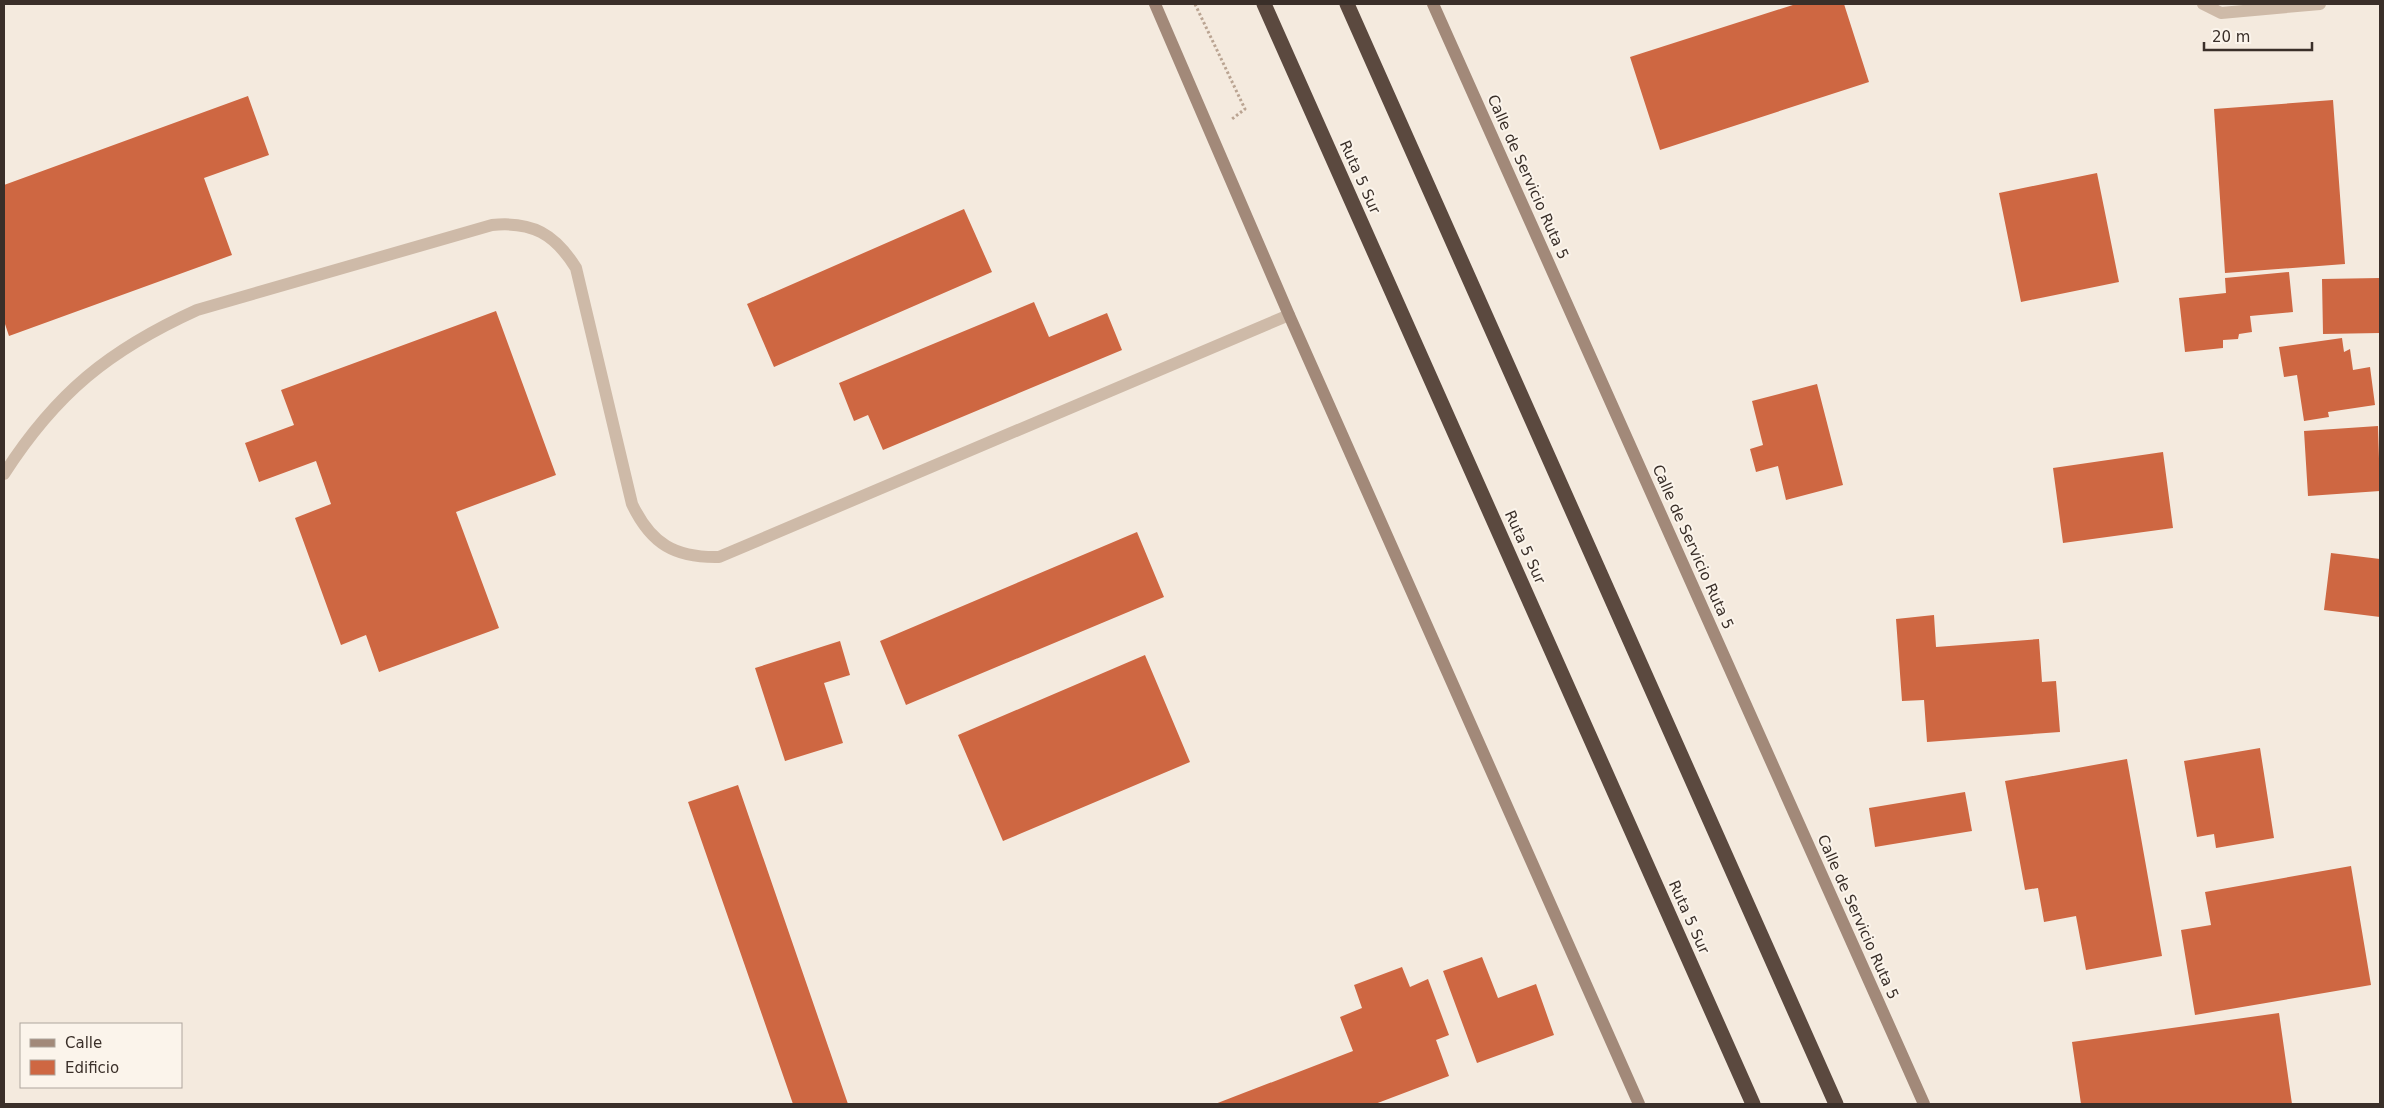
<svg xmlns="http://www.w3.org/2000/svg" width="2384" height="1108" font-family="'DejaVu Sans',sans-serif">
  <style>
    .building { fill: #ce6742 }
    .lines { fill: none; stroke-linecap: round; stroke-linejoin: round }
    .path { stroke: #baa492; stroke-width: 3; stroke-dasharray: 2.5 2.5; stroke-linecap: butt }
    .street { stroke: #cebaa8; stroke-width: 12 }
    .secondary { stroke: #a28979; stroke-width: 12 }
    .highway { stroke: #5b493f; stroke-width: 15 }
    .labels { text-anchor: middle; stroke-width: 4; stroke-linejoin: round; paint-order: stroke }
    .street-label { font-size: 15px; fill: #3a2f29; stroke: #fbf4eb }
  </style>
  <rect width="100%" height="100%" fill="#f4eade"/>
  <path class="building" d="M1796 4H1844L1869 82 1660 150 1630 57Z
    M248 96 269 155 204 178 232 255 9 336 4 321V185Z
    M2333 100 2345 264 2225 273 2214 109Z
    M2097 173 2119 282 2021 302 1999 193Z
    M964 209 992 272 774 367 747 304Z
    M2289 272 2293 312 2250 316 2252 332 2239 334 2238 339 2223 340V348L2185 352 2179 298 2226 293 2225 278Z
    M2380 278V333L2323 334 2322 279Z
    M1034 302 1049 337 1107 313 1122 350 883 450 868 415 854 421 839 383Z
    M496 311 556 475 456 512 499 628 379 672 366 635 341 645 295 518 331 504 316 461 259 482 245 443 294 425 281 390Z
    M2342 338 2344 352 2350 349 2353 370 2370 367 2375 405 2328 412 2329 417 2304 421 2297 375 2284 377 2279 347Z
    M1817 384 1843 485 1786 500 1778 466 1756 472 1750 449 1763 445 1752 401Z
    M2378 426 2380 491 2308 496 2304 431Z
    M2163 452 2173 528 2063 543 2053 468Z
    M1137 532 1164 597 906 705 880 641Z
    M2331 553 2380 559V617L2324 610Z
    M1934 615 1936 647 2039 639 2042 682 2056 681 2060 732 1927 742 1924 700 1902 701 1896 619Z
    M840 641 850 675 824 683 843 743 785 761 755 668Z
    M1145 655 1190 762 1003 841 958 735Z
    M2260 748 2274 838 2216 848 2214 834 2197 837 2184 761Z
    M2127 759 2162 956 2086 970 2076 916 2044 922 2038 888 2025 890 2005 781Z
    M738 785 848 1104H793L688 802Z
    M1965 792 1972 831 1875 847 1869 808Z
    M2351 866 2371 985 2195 1015 2181 930 2211 925 2205 892Z
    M1482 957 1498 998 1536 984 1554 1035 1477 1063 1443 971Z
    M1402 967 1410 987 1428 979 1449 1035 1436 1040 1449 1076 1375 1104H1215L1353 1051 1340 1017 1362 1008 1354 985Z
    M2279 1013 2292 1104H2081L2072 1042Z"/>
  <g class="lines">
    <path class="path" d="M1195 4 1245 109 1232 119"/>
    <path class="street" d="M2203 4 2221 13 2320 4
      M4 474C56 393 109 350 197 310L492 225C532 221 555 234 576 268L632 504C651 544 675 558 719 557L1289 315"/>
    <path class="secondary" d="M1155 4 1289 315 1639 1104
      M1433 4 1924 1104"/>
    <path class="highway" d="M1264 4 1753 1104
      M1347 4 1836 1104"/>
  </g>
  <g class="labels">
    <g class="street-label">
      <text transform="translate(1360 177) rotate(66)" y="5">Ruta 5 Sur</text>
      <text transform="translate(1528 177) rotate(66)" y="5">Calle de Servicio Ruta 5</text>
      <text transform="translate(1525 547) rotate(66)" y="5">Ruta 5 Sur</text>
      <text transform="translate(1693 547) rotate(66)" y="5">Calle de Servicio Ruta 5</text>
      <text transform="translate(1689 917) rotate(66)" y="5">Ruta 5 Sur</text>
      <text transform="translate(1858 917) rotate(66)" y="5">Calle de Servicio Ruta 5</text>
    </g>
  </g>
  <rect width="2384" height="1108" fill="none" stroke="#3a2f29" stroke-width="10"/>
  <rect x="20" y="1023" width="162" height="65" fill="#fbf4eb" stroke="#aea59d"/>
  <rect x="30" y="1039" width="25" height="8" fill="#a28979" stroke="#aea59d"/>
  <text x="65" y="1048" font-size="15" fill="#3a2f29">Calle</text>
  <rect x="30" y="1060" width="25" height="15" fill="#ce6742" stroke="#aea59d"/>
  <text x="65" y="1073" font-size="15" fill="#3a2f29">Edificio</text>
  <path d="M2204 42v8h108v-8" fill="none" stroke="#3a2f29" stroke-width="2.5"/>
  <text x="2212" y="42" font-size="15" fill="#3a2f29" stroke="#fbf4eb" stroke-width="4" paint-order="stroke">20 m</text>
</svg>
